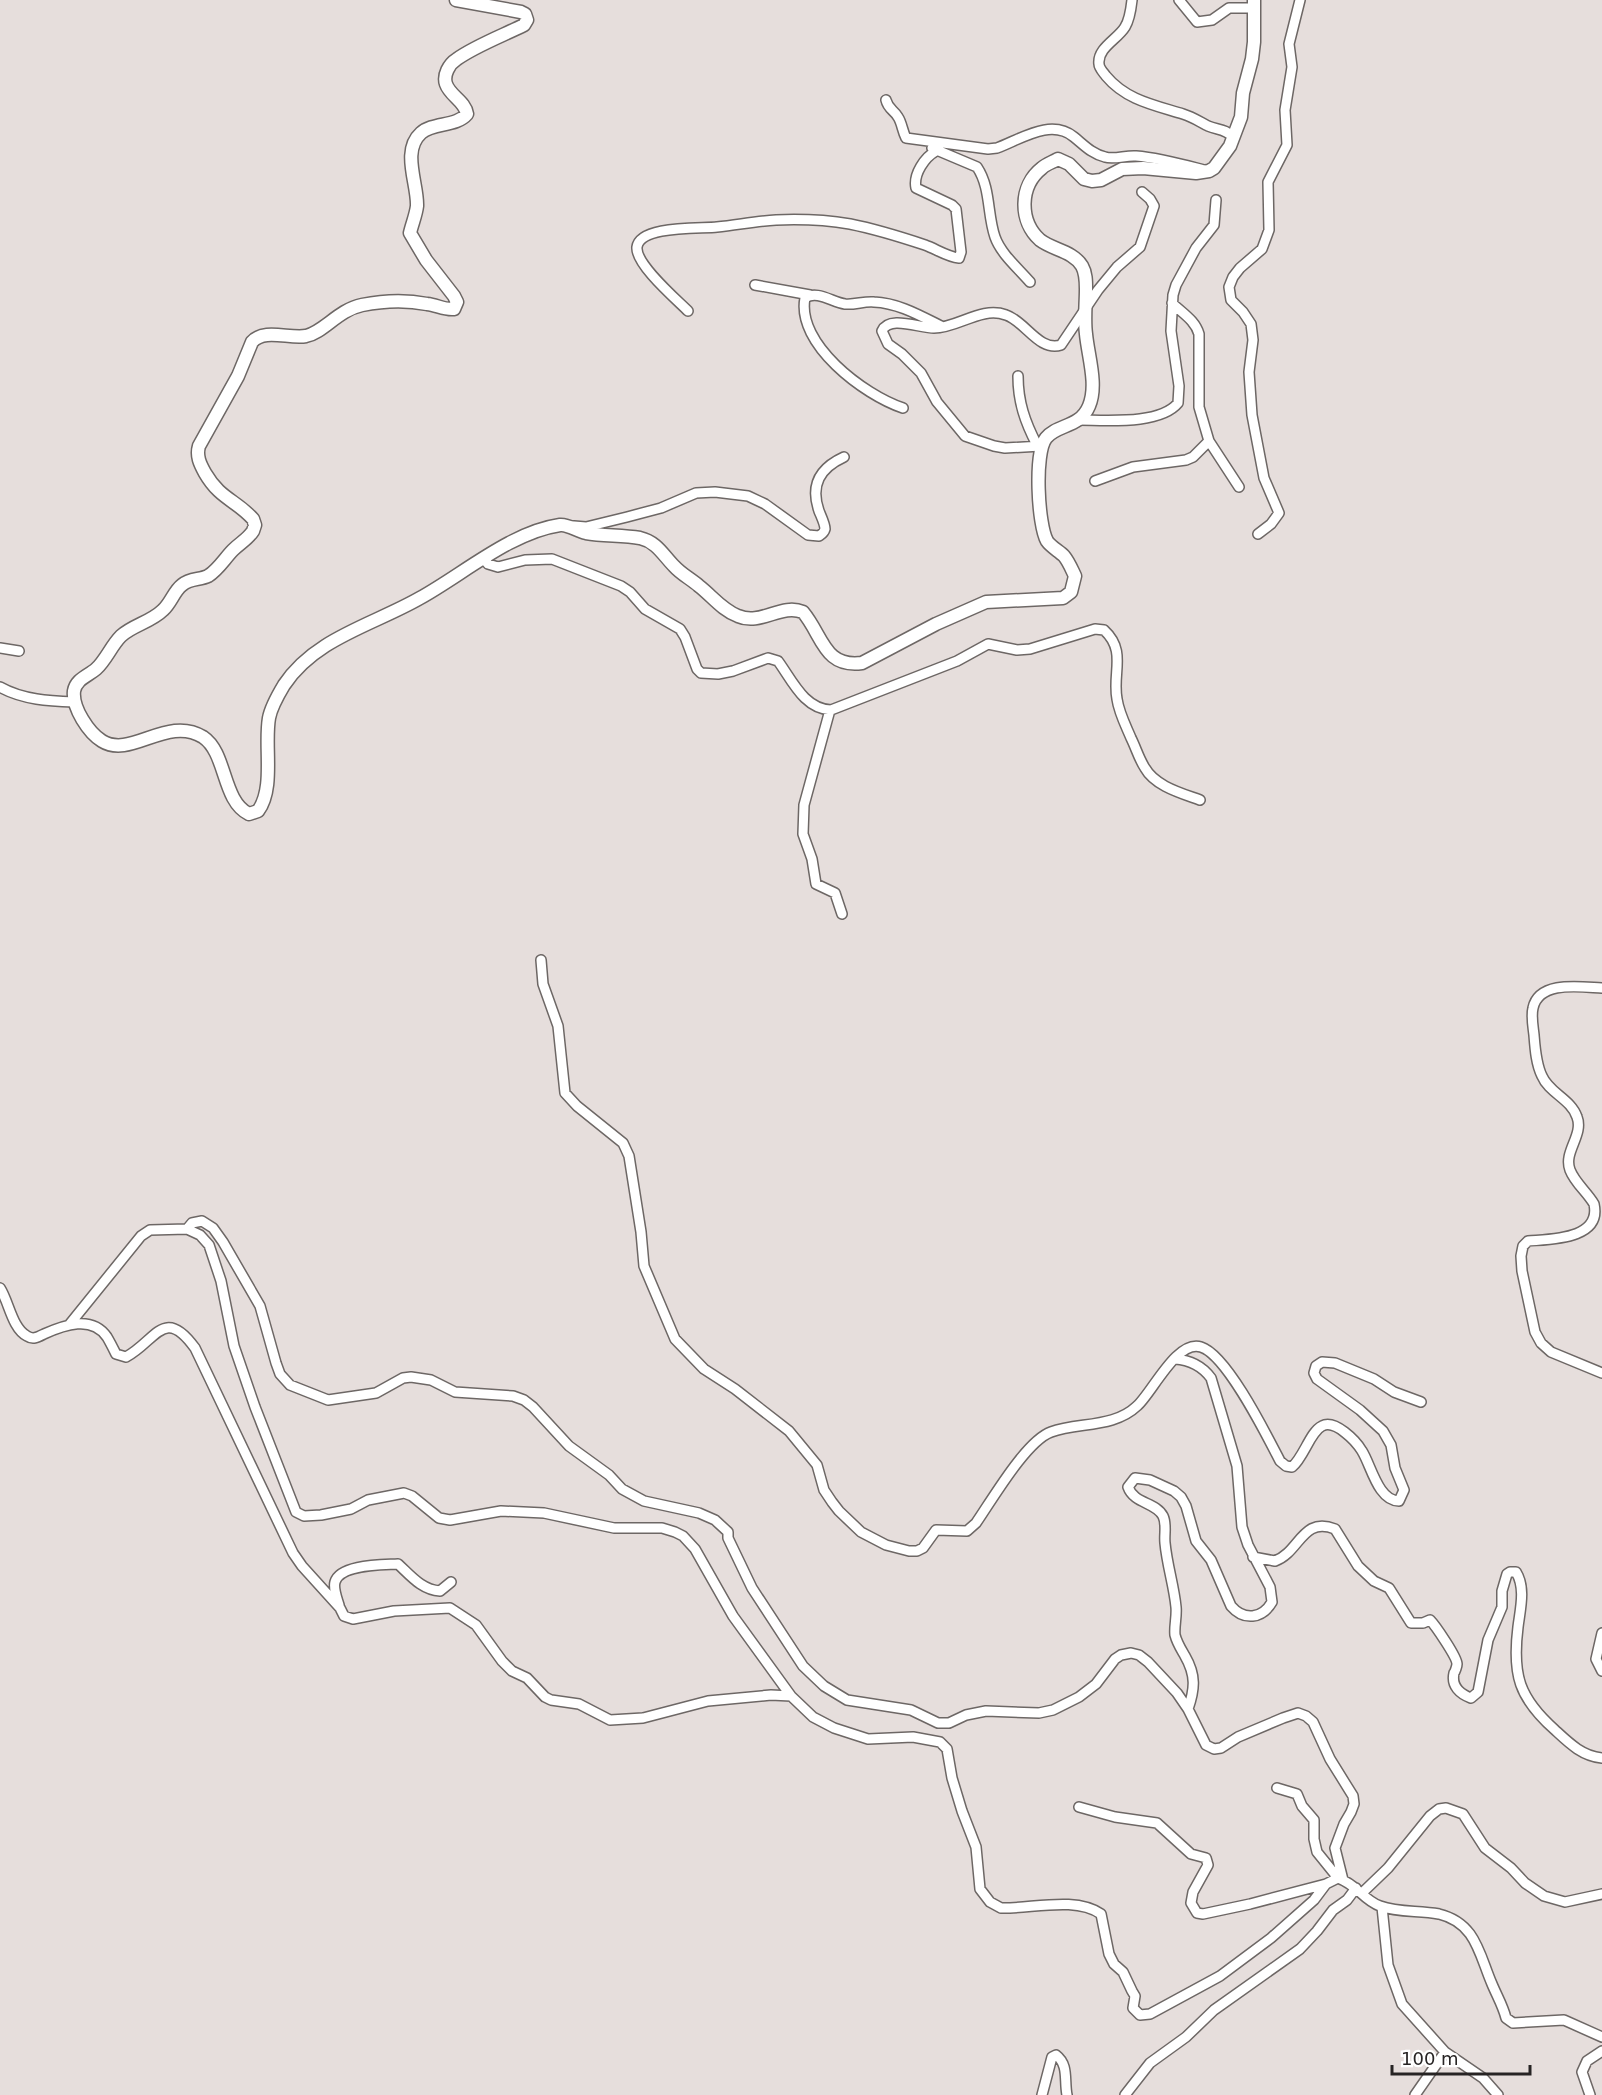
<svg xmlns="http://www.w3.org/2000/svg" width="1602" height="2095" font-family="'DejaVu Sans',sans-serif">
  <style>
    .lines { fill: none; stroke-linecap: round; stroke-linejoin: round }
    .minor-casing { stroke: #6d6765; stroke-width: 12 }
    .tertiary-casing { stroke: #6d6765; stroke-width: 15 }
    .minor { stroke: #fff; stroke-width: 9 }
    .tertiary { stroke: #fff; stroke-width: 12 }
  </style>
  <rect width="100%" height="100%" fill="#e6dedc"/>
  <g class="lines">
    <g class="minor-casing">
      <path id="minor" d="M1132 0C1131 9 1130 19 1125 27 1118 39 1097 48 1099 64 1099 68 1103 72 1106 76 1126 100 1154 105 1183 114 1193 117 1200 122 1208 126 1218 130 1226 129 1233 137
        M1179 0 1197 22 1212 20 1229 8H1255
        M886 100C888 109 894 110 898 117 902 123 902 130 906 138L988 149 997 148C1021 139 1051 118 1074 137 1084 145 1092 154 1105 157 1114 160 1126 155 1136 156 1160 158 1181 164 1204 170
        M932 148 977 167C991 188 987 214 995 237 1001 254 1018 268 1030 282
        M755 285 810 295
        M1172 303C1182 313 1195 320 1199 334V407L1209 441 1239 487
        M688 311C676 299 635 264 637 247 640 225 701 229 717 227 737 225 757 221 776 220 800 219 826 220 850 224 875 229 901 237 925 245 936 249 948 257 959 258L961 252 956 209 952 205 916 188C913 174 925 157 936 151
        M1018 376C1018 402 1025 422 1037 445
        M903 408C864 395 796 344 805 298 817 290 832 302 845 304 855 305 864 301 874 302 898 303 919 315 941 326
        M1079 420C1106 420 1160 425 1178 403L1179 386 1171 331 1173 295 1176 285 1196 248 1214 225 1216 200
        M1041 446 1005 448 994 446 965 436 937 402 921 373 902 354 888 344 882 331C889 315 919 328 934 328 958 328 981 306 1006 315 1025 321 1039 352 1061 345L1098 290 1117 267 1140 247 1154 206 1150 199 1142 192
        M1095 481 1133 467 1186 460 1193 457 1209 441
        M574 526 586 527 627 517 661 508 696 493 715 492 748 496 765 504 808 535 819 536C822 534 824 533 825 529 825 524 821 516 819 511 810 485 820 468 844 457
        M1258 534 1271 524 1279 513 1264 478 1252 415 1249 372 1253 340 1251 324 1243 312 1231 300 1229 287 1233 277 1240 268 1262 249 1269 230 1268 182 1287 145 1285 110 1292 67 1289 44 1300 0
        M483 558 488 564 498 567 525 560 552 559 621 586 630 592 645 609 680 629 685 637 697 669 701 673 718 674 733 671 768 658 778 661C792 680 804 709 831 710L957 661 988 644 1017 650 1030 649 1095 629 1104 630C1127 651 1112 673 1117 699 1119 713 1126 726 1131 738 1136 748 1139 759 1145 768 1155 786 1181 793 1200 800
        M0 648 19 651
        M0 687C23 700 50 701 75 702
        M830 710 804 805 803 834 812 859 816 884 835 893 842 914
        M541 960 543 984 558 1026 565 1093 577 1106 623 1143 629 1156 641 1232 644 1266 675 1339 704 1369 735 1389 789 1431 817 1465 824 1490 832 1502 839 1511 861 1532 886 1545 909 1551H917L923 1548 936 1530 967 1531 976 1523C992 1500 1026 1441 1051 1432 1079 1422 1114 1428 1137 1406 1152 1393 1177 1339 1201 1347 1227 1355 1267 1436 1280 1461L1286 1466 1292 1467C1304 1457 1310 1432 1322 1426 1335 1419 1356 1441 1362 1451 1371 1465 1378 1501 1399 1501L1404 1490 1395 1468 1391 1445 1383 1431 1360 1410 1317 1379 1314 1373 1316 1366 1322 1362 1335 1363 1374 1379 1394 1392 1421 1402
        M1602 988C1581 987 1539 980 1533 1008 1531 1016 1533 1026 1534 1035 1535 1048 1536 1064 1542 1076 1549 1093 1571 1099 1577 1117 1584 1135 1563 1152 1570 1170 1575 1183 1587 1192 1594 1204 1602 1240 1549 1239 1528 1241L1523 1246 1521 1256 1522 1271 1535 1332 1541 1343 1551 1352 1602 1373
        M187 1229 192 1223 202 1221 213 1228 223 1242 260 1306 276 1363 280 1374 290 1385 328 1400 376 1393 403 1378 411 1377 431 1380 455 1392 513 1396 524 1400 533 1407 569 1446 609 1475 622 1489 644 1501 699 1513 715 1520 728 1532V1538L752 1588 803 1666 824 1686 847 1700 911 1710 938 1723H949L966 1715 986 1711 1039 1713 1053 1710 1079 1697 1096 1684 1115 1659 1121 1655 1131 1653 1139 1655 1148 1662 1177 1693 1188 1709 1206 1745 1214 1749 1221 1748 1238 1737 1283 1718 1298 1713 1306 1716 1313 1722 1330 1759 1353 1796 1354 1804 1351 1812 1344 1824 1335 1848 1343 1880
        M0 1288C9 1302 12 1328 27 1336 33 1340 38 1337 44 1334 64 1325 92 1315 107 1337 110 1342 113 1348 116 1354L126 1357C156 1341 164 1305 195 1348L293 1553 302 1566 340 1608 344 1616 353 1619 394 1611 450 1608 476 1625 502 1661 512 1671 527 1678 545 1697 551 1700 579 1704 610 1720 643 1718 708 1701 771 1695 791 1696 813 1717 834 1728 868 1739 913 1737 940 1742 947 1749 952 1778 962 1811 976 1847 980 1889 990 1902 1001 1908C1031 1909 1075 1896 1101 1914L1109 1954 1114 1964 1123 1972 1132 1991 1135 1996 1133 2008 1140 2015 1150 2014 1220 1976 1271 1938 1314 1900 1326 1884 1338 1878C1358 1885 1363 1900 1380 1906 1399 1913 1419 1910 1439 1914 1476 1923 1479 1954 1492 1984 1497 1996 1503 2006 1506 2018L1513 2023 1564 2020 1602 2037
        M69 1325 141 1236 150 1230 187 1229 200 1235 209 1245 221 1281 234 1346 255 1407 296 1512 304 1516 321 1515 351 1509 368 1500 404 1493 412 1496 439 1518 450 1520 501 1511 544 1513 614 1528H662L675 1532 683 1536 695 1549 733 1616 791 1696
        M1175 1359C1191 1360 1202 1366 1211 1378L1237 1466 1242 1527 1248 1545 1270 1587 1272 1602C1262 1619 1244 1621 1231 1606L1211 1560 1196 1541 1186 1506 1181 1497 1174 1491 1150 1480 1135 1478 1128 1487C1134 1504 1156 1502 1163 1516 1167 1524 1164 1534 1165 1543 1167 1565 1174 1586 1176 1607 1177 1617 1174 1626 1175 1635 1177 1643 1181 1649 1185 1656 1196 1675 1195 1689 1188 1709
        M1253 1557 1275 1561C1300 1552 1302 1516 1335 1529L1358 1566 1374 1581 1389 1588 1411 1623H1423L1430 1620C1435 1625 1457 1657 1457 1664 1457 1666 1455 1672 1454 1673 1451 1686 1460 1694 1471 1698L1478 1692 1488 1640 1502 1607V1591L1507 1574 1510 1572H1516C1526 1588 1520 1610 1518 1627 1512 1675 1519 1698 1555 1730 1569 1743 1582 1756 1602 1758
        M339 1605C337 1598 333 1589 335 1582 340 1564 383 1565 398 1564 411 1576 422 1590 440 1591L451 1582
        M1602 1633 1596 1659 1602 1671
        M1277 1788 1297 1794 1302 1806 1314 1820V1839L1317 1852 1338 1878
        M1079 1807 1115 1817 1157 1823 1191 1854 1206 1858 1208 1865 1193 1892 1191 1903 1197 1913 1203 1914 1250 1904 1326 1884
        M1362 1893 1388 1868 1430 1816 1439 1809 1446 1808 1463 1814 1485 1848 1511 1868 1525 1883 1544 1896 1565 1902 1602 1894
        M1382 1907 1388 1965 1402 2004 1445 2052 1483 2078 1498 2095
        M1042 2095 1052 2057 1056 2055C1069 2065 1064 2080 1067 2095
        M1125 2095 1150 2063 1186 2037 1214 2010 1300 1949 1317 1931 1333 1910 1347 1900 1356 1888
        M1415 2095 1445 2052
        M1590 2095 1582 2072 1587 2061 1602 2051"/>
    </g>
    <g class="tertiary-casing">
      <path id="tertiary" d="M456 0 521 12 525 14 527 20 524 25C504 35 475 46 457 59 449 64 443 75 446 84 450 96 465 101 467 114 456 127 433 122 421 133 401 151 418 184 417 206 416 215 412 224 410 233L426 260 454 296 457 302 454 309C444 310 437 305 427 304 407 300 382 301 362 305 338 310 324 332 306 336 289 339 264 328 252 342L238 376 199 446C196 456 200 464 205 473 220 499 236 500 253 519L255 525 253 531C248 539 240 543 233 550 225 558 218 570 208 576 200 580 190 578 182 585 174 591 171 603 163 610 151 622 133 625 121 636 111 646 106 660 96 669 88 676 76 679 74 691 72 708 89 733 102 741 131 759 167 715 203 737 227 753 222 801 249 814L258 811C275 788 264 746 269 718 271 707 278 695 284 685 315 638 373 625 420 598 462 575 511 532 560 525 568 524 577 531 586 533 603 536 622 535 640 538 657 542 663 555 674 566 681 574 691 579 699 586 712 596 722 610 738 616 761 626 781 603 803 612 823 636 824 668 862 663L936 624 986 602 1063 598 1071 592 1075 576C1072 570 1069 562 1064 556 1059 551 1051 547 1047 541 1038 525 1034 453 1046 438 1057 424 1080 428 1089 406 1098 385 1088 356 1086 334 1084 319 1086 304 1086 289 1086 281 1086 273 1082 266 1073 251 1053 250 1040 240 1019 221 1019 186 1042 168 1046 164 1053 162 1058 159L1069 164 1084 179 1092 181 1101 180 1122 169 1143 168 1196 173 1209 171 1214 168 1230 146 1241 117 1243 93 1252 59 1254 42V0"/>
    </g>
    <use href="#minor" class="minor"/>
    <use href="#tertiary" class="tertiary"/>
  </g>
  <path d="M1392 2065v9h138v-9" fill="none" stroke="#272424" stroke-width="3"/>
  <text x="1401" y="2065" font-size="18" fill="#272424" stroke="#ffffff" stroke-width="4.5" paint-order="stroke">100 m</text>
</svg>
